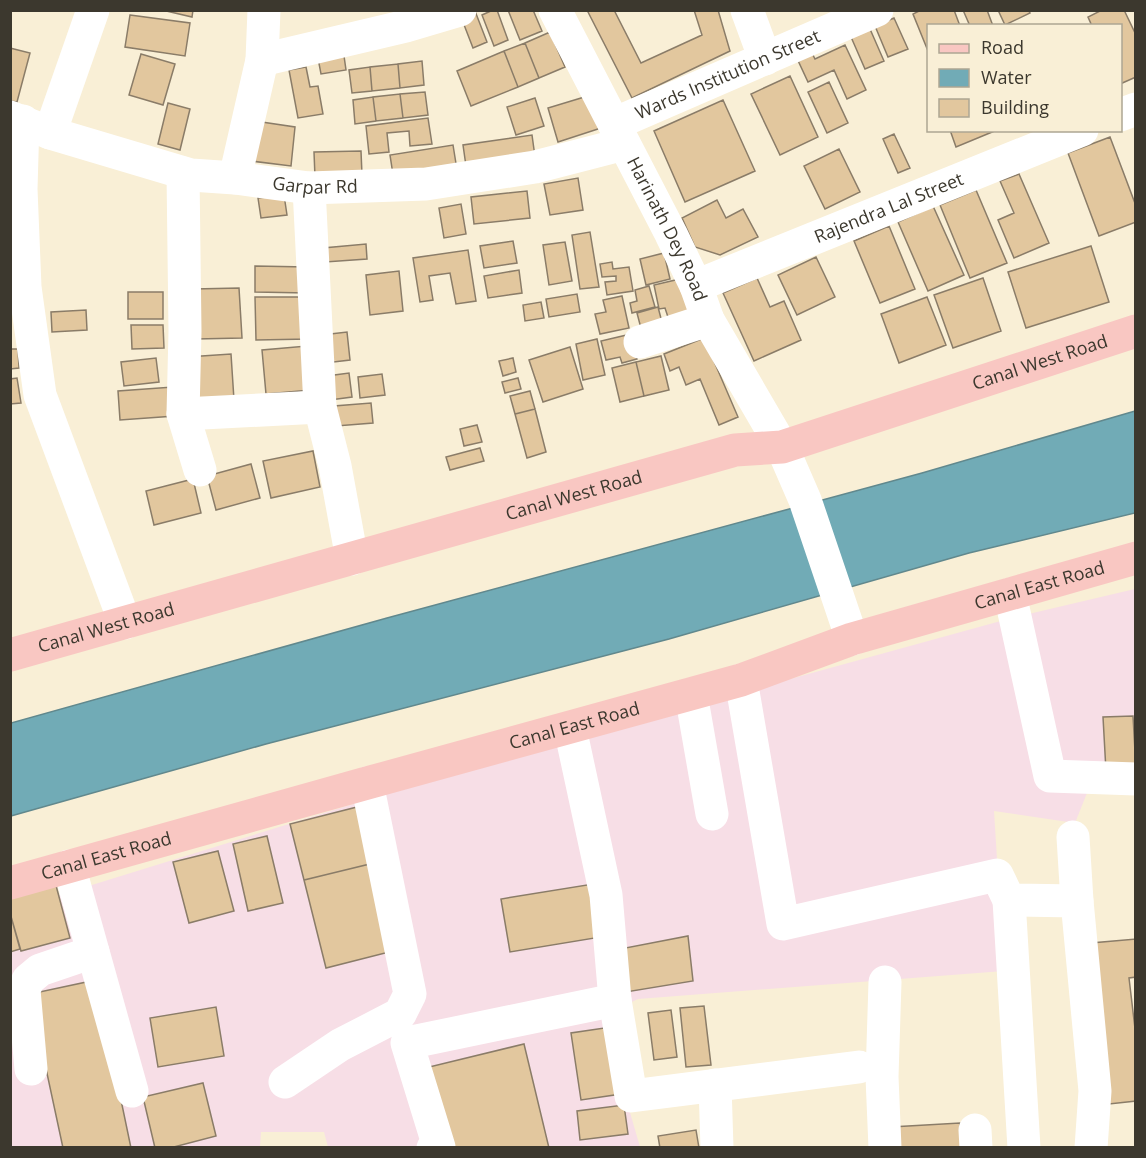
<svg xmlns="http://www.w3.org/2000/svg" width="1146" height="1158" font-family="'Open Sans',sans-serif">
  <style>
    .industrial { fill: #f7dee6 }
    .water { fill: #71abb6; stroke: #61888d; stroke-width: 1.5 }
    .building { fill: #e2c79e; stroke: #8a7c68; stroke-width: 1.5 }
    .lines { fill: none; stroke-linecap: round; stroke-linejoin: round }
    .minor { stroke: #fff; stroke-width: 33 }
    .major { stroke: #f9c7c2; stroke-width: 33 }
    .labels { text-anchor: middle; stroke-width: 4.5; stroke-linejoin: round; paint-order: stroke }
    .street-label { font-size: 18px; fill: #3c382e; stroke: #f9efd6 }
  </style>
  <rect width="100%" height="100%" fill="#f9efd6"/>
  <path class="industrial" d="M1135 589V767L1099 763 1075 823 994 811 1004 971 638 999 613 1011 627 1102 640 1147H328L324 1132H261L260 1147 11 1148V910L486 763 1008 619Z"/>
  <path class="water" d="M1135 411V513L969 553 669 639 266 744 11 816V723L387 618 922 473Z"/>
  <path class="building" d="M162 10H193L192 17Z
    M493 10H497L508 40 494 46 482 15Z
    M508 10H533L542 31 520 40Z
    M587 10H614L641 63 702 35 694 10H718L730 51 632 98Z
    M921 10H954L960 26H928V51L913 14Z
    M963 10H987L993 26H970Z
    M998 10H1028L1030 13 1005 25Z
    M1102 10H1124L1136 35V77L1120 84V26H1092L1088 17Z
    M475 11 487 42 473 48 461 17Z
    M130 15 190 23 185 56 125 47Z
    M894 18 908 49 888 57 875 26Z
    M870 29 884 61 865 69 851 37Z
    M550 32 565 67 539 78 525 43Z
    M525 43 539 78 518 87 504 51Z
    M845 45 866 90 847 99 834 70 808 82 795 54 809 47 815 59Z
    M10 48 30 53 17 102 10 101Z
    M343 49 346 70 321 74 317 53Z
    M504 51 518 87 471 106 457 71Z
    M141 54 175 64 163 105 129 95Z
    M422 61 424 85 400 88 398 64Z
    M398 64 400 88 372 91 370 67Z
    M306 67 310 87 318 86 323 114 298 118 289 70Z
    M370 67 372 91 352 93 349 70Z
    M790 76 818 137 780 155 751 94Z
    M829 82 848 123 827 133 808 92Z
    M425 92 428 115 403 118 400 94Z
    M400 94 403 118 376 121 373 97Z
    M591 95 601 128 558 142 548 108Z
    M373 97 376 121 355 124 353 100Z
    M535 98 544 126 516 135 507 107Z
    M723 100 755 171 685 202 654 131Z
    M168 103 190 109 180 150 158 144Z
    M428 118 432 144 410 146 409 131 387 133 389 152 369 154 366 126Z
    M255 121 295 127 291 166 251 161Z
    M950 130H997L956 147Z
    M894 134 910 168 898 173 883 139Z
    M532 135 536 164 467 173 463 145Z
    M1110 137 1136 206V222L1099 236 1068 153Z
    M453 145 458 176 394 181 390 155Z
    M839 149 860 192 825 209 804 166Z
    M361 151 362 175 315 177 314 152Z
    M1019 174 1049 243 1014 258 998 220 1014 213 1000 181Z
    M578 178 583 210 550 215 544 184Z
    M976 190 1007 263 970 278 940 205Z
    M527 191 530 218 474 224 471 197Z
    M284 195 287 215 261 218 258 198Z
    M717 200 726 218 743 209 758 237 720 255 695 247 682 218Z
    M461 204 466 234 444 238 439 208Z
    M933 206 964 275 928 291 898 222Z
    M889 226 915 289 880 303 854 241Z
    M590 232 599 287 580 289 572 235Z
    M513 241 517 263 484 268 480 246Z
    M565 242 572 281 549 285 543 245Z
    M366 244 367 259 325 262 323 248Z
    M1091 246 1109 302 1026 328 1008 272Z
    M468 250 476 301 456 304 450 273 429 276 433 300 420 302 413 258Z
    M664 253 670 279 646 285 640 259Z
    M816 257 835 297 797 315 778 275Z
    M612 262 613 269 629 267 633 291 607 295 605 282 616 281V276L602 277 600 264Z
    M255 266 307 267V293L255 292Z
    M519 270 522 293 488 298 484 276Z
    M399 271 403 311 370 315 366 275Z
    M684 278 692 315 669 320 665 308 659 309 654 285Z
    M757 278 770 307 784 301 801 340 754 361 723 293Z
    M983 278 1001 331 953 348 934 295Z
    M649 286 655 307 632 313 630 303 637 301 635 290Z
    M239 288 242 338 196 339 194 289Z
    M128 292H163V319H128Z
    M577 294 580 312 549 317 546 299Z
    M622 296 629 328 600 334 595 314 606 312 603 300Z
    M255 297H308L309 339 256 340Z
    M927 297 946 345 899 363 881 314Z
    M541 302 544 318 525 321 523 305Z
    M658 307 664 330 643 336 637 313Z
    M86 310 87 330 52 332 51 312Z
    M131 325H163L164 348 132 349Z
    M347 332 350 360 325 363 322 335Z
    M631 334 637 359 622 363 620 357 606 360 601 341Z
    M704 338 738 417 719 425 700 379 686 385 679 367 670 371 664 354Z
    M597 339 605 375 583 380 576 344Z
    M307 346 311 390 266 394 262 350Z
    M570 347 583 389 543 402 529 360Z
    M10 349H18L19 368 10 369Z
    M231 354 234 400 191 404 187 357Z
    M661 356 669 390 644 396 636 362Z
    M156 358 159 382 124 386 121 362Z
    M513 358 516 372 503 376 499 361Z
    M636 362 644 396 620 402 612 368Z
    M349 373 352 397 330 400 327 376Z
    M382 374 385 395 360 398 358 377Z
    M17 378 21 403 10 404V379Z
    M518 378 521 389 505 393 502 382Z
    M173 387 175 416 120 420 118 391Z
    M530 391 535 409 515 414 510 396Z
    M371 403 373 423 336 426 334 406Z
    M535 409 546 452 527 458 515 414Z
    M477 425 482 442 464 446 460 429Z
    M480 448 484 461 450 470 446 457Z
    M313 451 320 487 271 498 263 461Z
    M251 464 260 498 216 510 207 476Z
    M193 479 201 513 154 525 146 491Z
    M1133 716 1136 769 1106 771 1103 717Z
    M361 806 374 863 304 880 290 824Z
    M267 836 283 903 248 911 233 844Z
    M218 851 234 911 189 923 173 862Z
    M374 863 397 950 326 968 304 880Z
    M54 878 70 938 21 951 10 913V889Z
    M593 884 601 937 510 952 501 899Z
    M10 913 20 949 10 952Z
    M688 936 693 981 626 992 620 949Z
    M1136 939V977L1129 978 1136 1037V1101L1109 1104 1091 943Z
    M96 980 131 1148H63L30 994Z
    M704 1006 711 1065 686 1067 680 1008Z
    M216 1007 224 1056 158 1067 150 1018Z
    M671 1010 677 1057 654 1060 648 1013Z
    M611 1027 621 1094 581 1100 571 1033Z
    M524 1044 549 1148H444L425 1068Z
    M203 1083 216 1136 170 1148H155L143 1097Z
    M624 1105 628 1134 580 1140 577 1111Z
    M960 1123 961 1148H892L891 1127Z
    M696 1130 699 1148H660L658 1136Z"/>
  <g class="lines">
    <g class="minor">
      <path id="s1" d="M555 10 671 234 696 286 708 320 782 447 805 500 852 639"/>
      <path d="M747 10 765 59"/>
      <path d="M262 60 406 26 460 10"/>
      <path d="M1120 115 1136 109"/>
      <path id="s2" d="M10 117 50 133 191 175 235 178 309 188 426 184 535 167 624 144"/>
      <path d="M23 121 21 189 25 287 40 395 125 623"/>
      <path id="s3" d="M614 124 877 10"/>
      <path d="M50 133 93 10"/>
      <path d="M183 173 185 331 183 414 200 470"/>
      <path d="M235 178 262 60 264 10"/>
      <path d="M309 188 320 407 335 466 352 559"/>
      <path id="s4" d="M696 286 1082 130"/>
      <path d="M640 342 708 320"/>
      <path d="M183 414 320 407"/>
      <path d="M1010 594 1050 776 1136 779"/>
      <path d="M741 680 783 924 997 875 1009 900 1077 901"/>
      <path d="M691 694 712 814"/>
      <path d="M570 728 606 895 615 1000 631 1096 859 1067"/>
      <path d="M1073 837 1077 901 1095 1091 1091 1148"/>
      <path d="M69 866 132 1091"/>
      <path d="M1009 900 1024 1148"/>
      <path d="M31 1069 24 990 28 980 40 970 93 952"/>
      <path d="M285 1082 340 1045 400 1014 410 994 367 783"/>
      <path d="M715 1085 717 1148"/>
      <path d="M975 1130 976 1148"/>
      <path d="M433 1148 439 1147 407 1043 615 1000"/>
      <path d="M885 1148 882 1077 885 982"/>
    </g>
    <g class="major">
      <path id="s5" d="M10 655 735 450 782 447 1136 331"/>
      <path id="s6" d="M10 883 367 783 741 680 852 639 1136 558"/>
    </g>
  </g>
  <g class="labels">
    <g class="street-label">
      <text dy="6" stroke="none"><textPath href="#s3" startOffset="124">Wards Institution Street</textPath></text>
      <text dy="6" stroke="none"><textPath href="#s2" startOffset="315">Garpar Rd</textPath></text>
      <text dy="6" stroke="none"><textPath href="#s4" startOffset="208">Rajendra Lal Street</textPath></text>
      <text dy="6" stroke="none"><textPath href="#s1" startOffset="246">Harinath Dey Road</textPath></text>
      <text dy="6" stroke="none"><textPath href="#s5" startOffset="1072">Canal West Road</textPath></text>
      <text dy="6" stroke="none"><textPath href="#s5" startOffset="586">Canal West Road</textPath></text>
      <text dy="6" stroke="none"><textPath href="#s6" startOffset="1072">Canal East Road</textPath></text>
      <text dy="6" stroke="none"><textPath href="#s5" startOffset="100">Canal West Road</textPath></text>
      <text dy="6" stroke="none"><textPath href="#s6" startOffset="586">Canal East Road</textPath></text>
      <text dy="6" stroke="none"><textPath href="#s6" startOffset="100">Canal East Road</textPath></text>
    </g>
  </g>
  <rect width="1146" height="1158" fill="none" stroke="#3c382e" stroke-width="24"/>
  <rect x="927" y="24" width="195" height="108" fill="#f9efd6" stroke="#ada693" stroke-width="1.5"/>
  <rect x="939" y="44" width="30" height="9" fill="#f9c7c2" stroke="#ada693" stroke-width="1.5"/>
  <text x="981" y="54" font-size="18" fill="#3c382e">Road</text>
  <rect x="939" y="69" width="30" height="18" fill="#71abb6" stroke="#ada693" stroke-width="1.5"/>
  <text x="981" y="84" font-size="18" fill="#3c382e">Water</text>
  <rect x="939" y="99" width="30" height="18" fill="#e2c79e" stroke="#ada693" stroke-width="1.5"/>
  <text x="981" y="114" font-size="18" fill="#3c382e">Building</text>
</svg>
